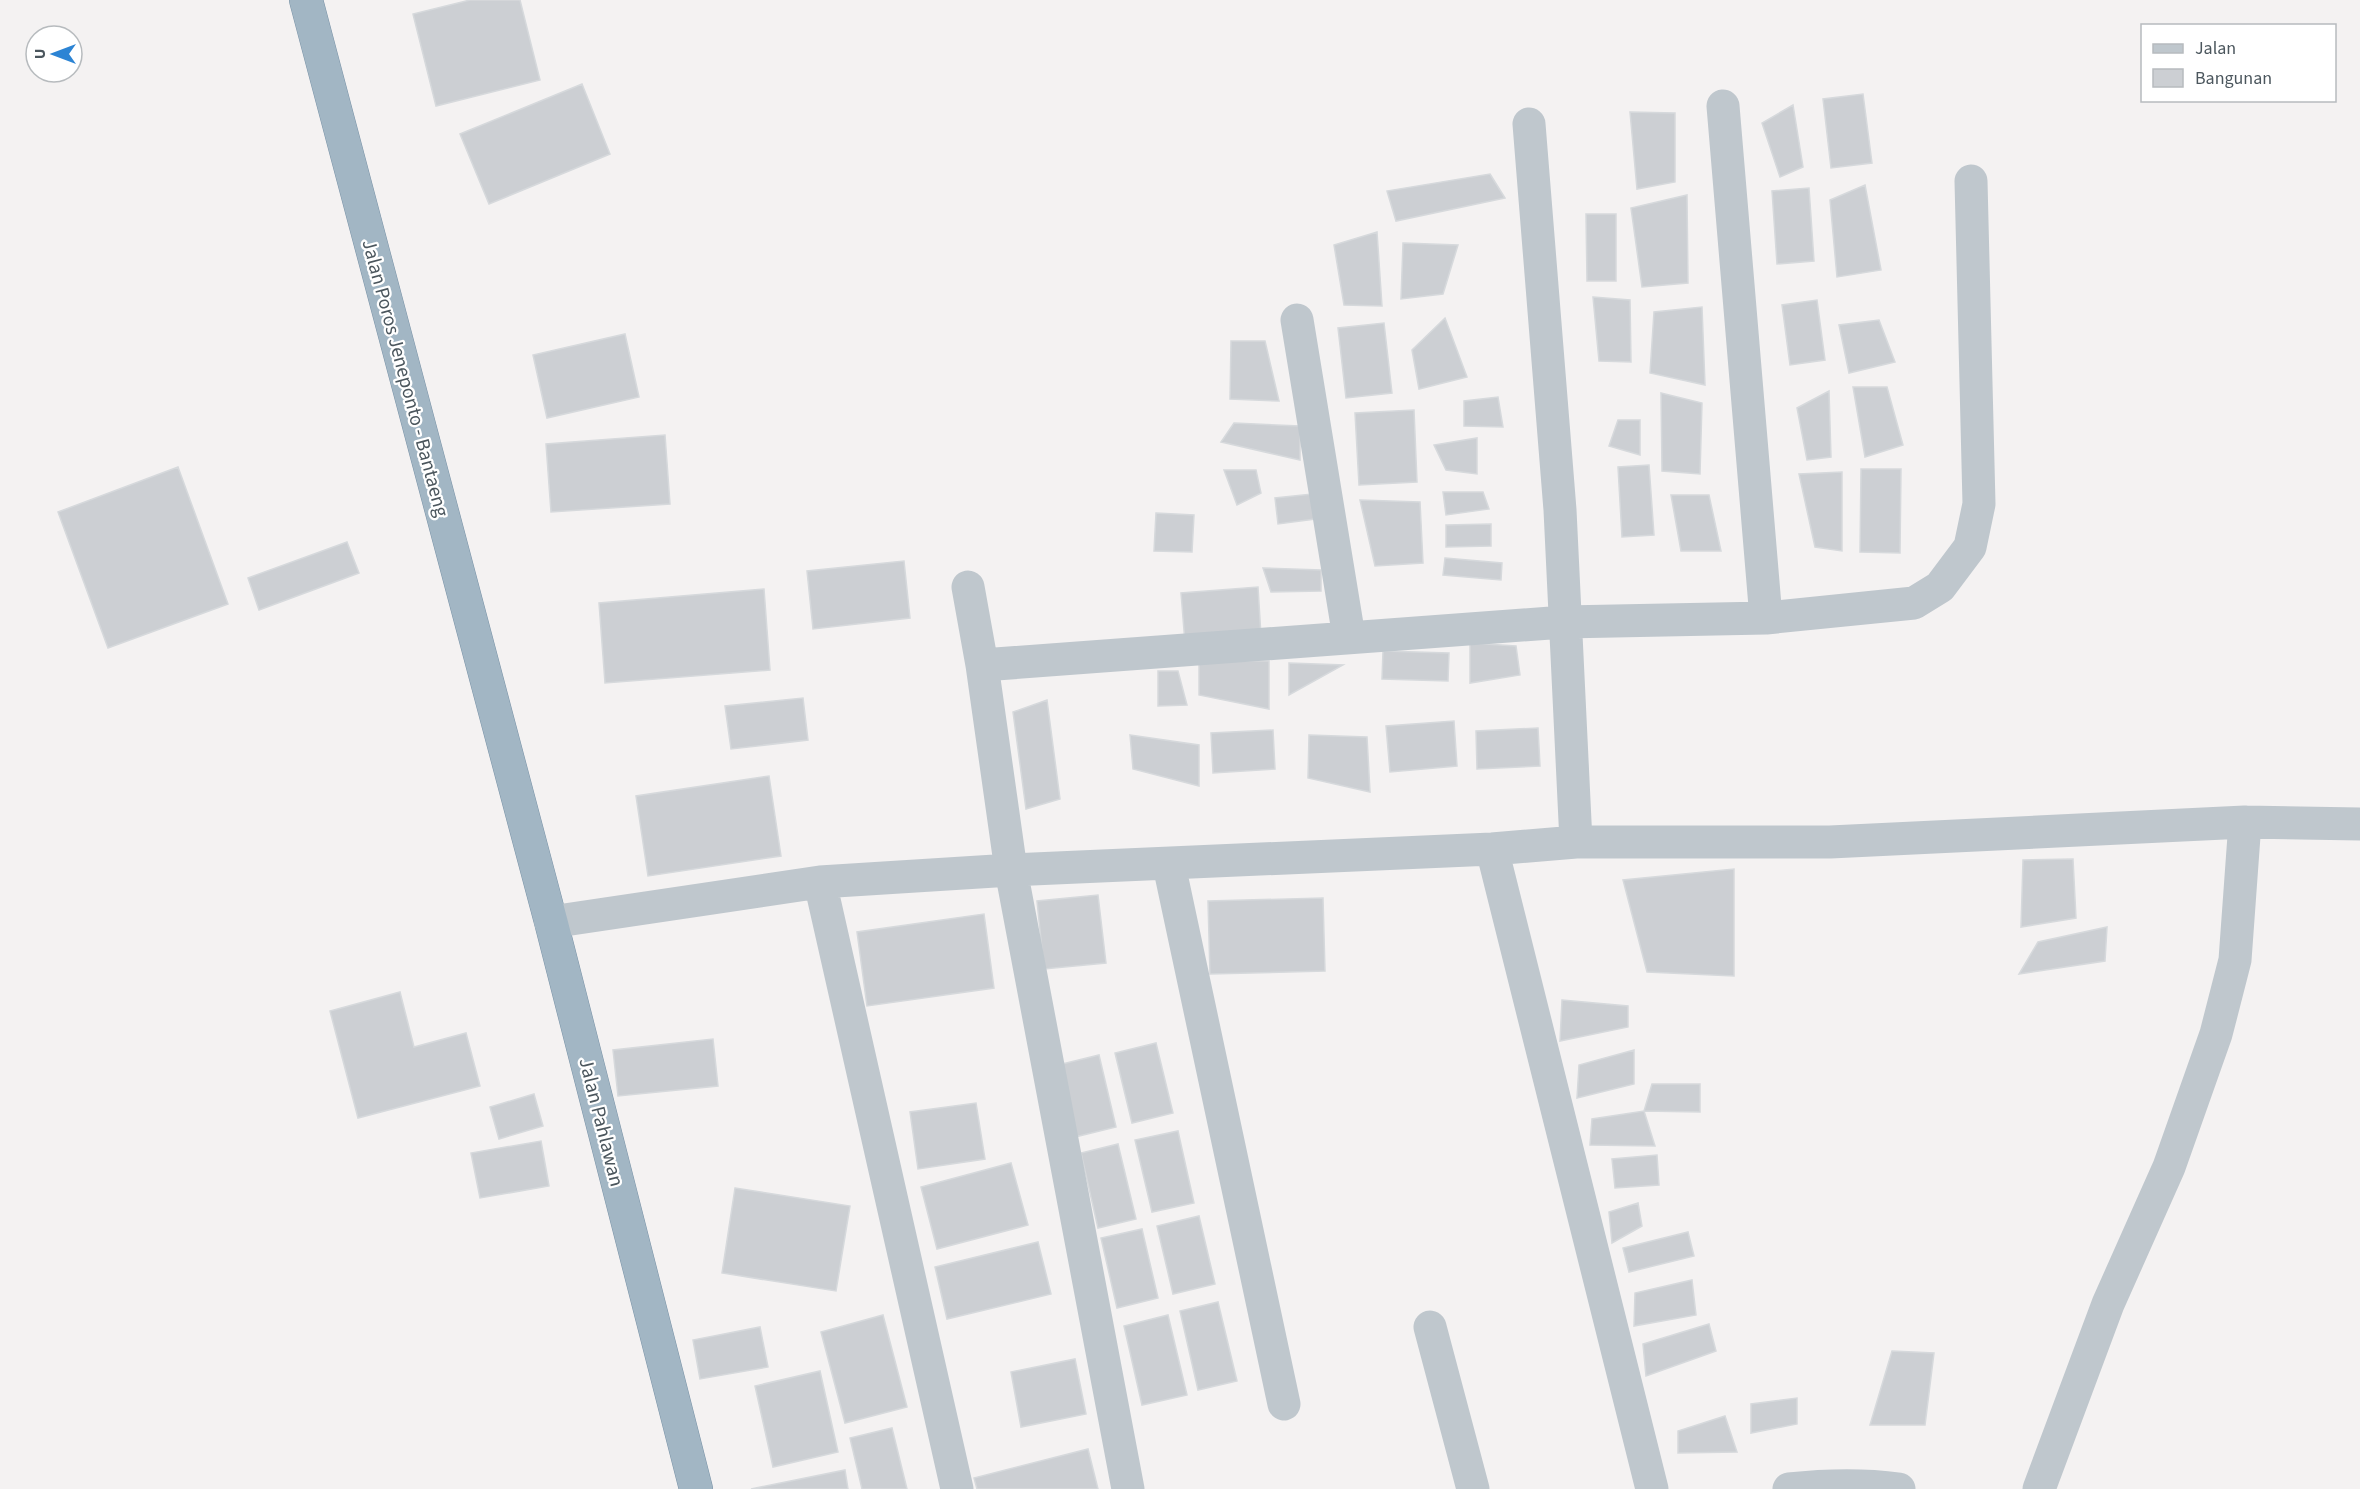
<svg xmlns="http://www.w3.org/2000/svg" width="2360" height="1489" font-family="'Source Sans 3',sans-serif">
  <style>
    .building { fill: #cccfd3; stroke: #d6d9dc; stroke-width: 1.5 }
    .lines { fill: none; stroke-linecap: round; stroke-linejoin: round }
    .trunk-casing { stroke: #7a93a7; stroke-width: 34 }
    .minor { stroke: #bfc7cd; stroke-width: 33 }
    .trunk { stroke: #a2b6c4; stroke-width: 33 }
    .labels { text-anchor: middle; stroke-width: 4.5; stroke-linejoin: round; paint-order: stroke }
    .street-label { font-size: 20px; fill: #4b565d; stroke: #fff }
  </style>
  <rect width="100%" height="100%" fill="#f4f2f2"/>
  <path class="building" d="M470 0H520L540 80 436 106 413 14Z
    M582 84 610 154 489 204 460 134Z
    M1863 94 1872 163 1831 168 1823 99Z
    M1793 105 1803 167 1780 177 1762 123Z
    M1630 112 1675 113V182L1637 189Z
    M1490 174 1505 198 1396 221 1387 191Z
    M1865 185 1881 270 1837 277 1830 200Z
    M1809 188 1814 261 1777 264 1772 191Z
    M1687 195 1688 283 1642 287 1631 208Z
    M1586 214H1616V281H1587Z
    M1377 232 1382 306 1344 305 1334 245Z
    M1403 243 1458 245 1443 294 1401 299Z
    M1593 297 1630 300 1631 362 1599 361Z
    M1817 300 1825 360 1790 365 1782 305Z
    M1702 307 1705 385 1650 373 1654 312Z
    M1445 318 1467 377 1419 389 1412 350Z
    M1879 320 1895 362 1849 373 1839 325Z
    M1384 323 1392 393 1346 398 1338 328Z
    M625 334 639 397 547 418 533 355Z
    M1231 341H1265L1279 401 1230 399Z
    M1853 387H1887L1903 445 1865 457Z
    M1829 391 1831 457 1807 460 1797 408Z
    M1661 393 1702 403 1700 474 1662 471Z
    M1498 397 1503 427 1464 426V401Z
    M1414 410 1417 482 1359 485 1355 413Z
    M1618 420H1640V455L1609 446Z
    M1234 423 1300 426V460L1221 442Z
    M665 435 670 504 551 512 546 444Z
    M1477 438V474L1446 470 1434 445Z
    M1649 465 1654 535 1622 537 1618 467Z
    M178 467 228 604 108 648 58 512Z
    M1861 469H1901L1900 553 1860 552Z
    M1224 470H1256L1261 493 1237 505Z
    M1842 472V551L1815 547 1799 474Z
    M1443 492H1483L1489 509 1446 515Z
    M1312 494 1315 519 1278 524 1275 498Z
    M1671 495H1709L1721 551H1681Z
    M1360 500 1420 502 1423 563 1375 566Z
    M1156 513 1194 515 1192 552 1154 551Z
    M1491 524V546L1446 547V525Z
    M347 542 359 573 259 610 248 578Z
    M1445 558 1502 563 1501 580 1443 575Z
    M904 561 910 618 813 629 807 571Z
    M1263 568 1321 570V591L1271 592Z
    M1258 587 1261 636 1185 643 1181 593Z
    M764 589 770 670 605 683 599 603Z
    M1470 643 1516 646 1520 675 1470 683Z
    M1383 651 1449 653 1448 681 1382 679Z
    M1199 661H1269V709L1199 695Z
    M1289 663 1343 665 1289 695Z
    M1158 671H1178L1187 705 1158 706Z
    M803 698 808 740 731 749 725 706Z
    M1047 700 1060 799 1026 809 1013 712Z
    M1454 721 1457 766 1390 772 1386 726Z
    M1538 728 1540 766 1477 769 1476 731Z
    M1273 730 1275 769 1213 773 1211 733Z
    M1130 735 1199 745V786L1133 769Z
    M1309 735 1367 737 1370 792 1308 778Z
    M769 776 781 856 648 876 636 796Z
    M2073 859 2076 918 2021 927 2023 860Z
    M1734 869V976L1647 972 1623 880Z
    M1098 895 1106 963 1044 969 1037 901Z
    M1323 898 1325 971 1210 974 1208 901Z
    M984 914 994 988 867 1006 857 932Z
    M2107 927 2105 961 2019 974 2038 942Z
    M400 992 414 1047 466 1033 480 1086 358 1118 330 1011Z
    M1562 1000 1628 1006V1027L1560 1041Z
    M713 1039 718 1086 618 1096 613 1050Z
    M1156 1043 1173 1113 1132 1123 1115 1053Z
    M1634 1050V1084L1577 1098 1579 1065Z
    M1099 1055 1116 1127 1075 1137 1058 1065Z
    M1652 1084H1700V1112L1644 1111Z
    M534 1094 543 1126 499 1139 490 1107Z
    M976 1103 985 1159 918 1169 910 1112Z
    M1644 1111 1655 1146 1590 1145 1592 1119Z
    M1178 1131 1194 1203 1152 1212 1135 1140Z
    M541 1141 549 1186 480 1198 471 1153Z
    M1118 1144 1136 1219 1098 1228 1081 1153Z
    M1657 1155 1659 1185 1615 1188 1612 1159Z
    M1011 1163 1028 1225 937 1249 921 1187Z
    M735 1188 850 1206 836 1291 722 1273Z
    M1638 1203 1642 1226 1612 1243 1609 1212Z
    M1199 1216 1215 1284 1173 1294 1157 1226Z
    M1142 1229 1158 1298 1117 1308 1101 1238Z
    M1688 1232 1694 1256 1629 1272 1623 1248Z
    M1038 1242 1051 1294 947 1319 935 1267Z
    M1692 1280 1696 1315 1634 1326 1635 1293Z
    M1218 1302 1237 1381 1198 1390 1180 1311Z
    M883 1315 907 1407 845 1423 821 1332Z
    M1168 1315 1187 1395 1142 1405 1124 1326Z
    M1709 1324 1716 1351 1646 1376 1643 1344Z
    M760 1327 768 1367 700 1379 693 1340Z
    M1892 1351 1934 1353 1925 1425H1870Z
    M1075 1359 1086 1414 1021 1427 1011 1372Z
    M820 1371 838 1452 773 1467 755 1386Z
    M1797 1398V1424L1751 1433V1404Z
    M1725 1416 1737 1452 1678 1453V1431Z
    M892 1428 907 1489H862L850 1438Z
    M1088 1449 1098 1489H977L974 1478Z
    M845 1470 848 1489H751Z"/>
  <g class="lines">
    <g class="trunk-casing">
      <path id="trunk" d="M306 0 551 922 696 1489"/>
    </g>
    <path class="minor" d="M1723 106 1766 618
      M1529 124 1560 510 1576 842
      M1297 320 1349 637
      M968 587 982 665 1011 870 1128 1489
      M982 665 1564 622 1766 618 1914 603 1940 587 1970 547 1979 504 1971 181
      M1492 849 1652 1489
      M1169 865 1284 1404
      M820 882 957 1489
      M551 922 820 882 1011 870 1492 849 1576 842H1830L2245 822 2360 824
      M1430 1327 1473 1489
      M1789 1489C1826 1485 1861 1484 1899 1489
      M2039 1489 2108 1304 2169 1167 2216 1034 2235 960 2245 822"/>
    <use href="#trunk" class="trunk"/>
  </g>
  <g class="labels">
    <g class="street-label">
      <text transform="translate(406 378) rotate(75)" y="7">Jalan Poros Jeneponto - Bantaeng</text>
      <text transform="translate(602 1122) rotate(76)" y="7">Jalan Pahlawan</text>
    </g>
  </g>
  <rect x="2141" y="24" width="195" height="78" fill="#ffffff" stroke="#b7bbbe" stroke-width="1.5"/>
  <rect x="2153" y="44" width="30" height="9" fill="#bfc7cd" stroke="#b7bbbe" stroke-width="1.5"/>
  <text x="2195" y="54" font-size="18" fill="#4b565d">Jalan</text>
  <rect x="2153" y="69" width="30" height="18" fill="#cccfd3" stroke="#b7bbbe" stroke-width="1.5"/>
  <text x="2195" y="84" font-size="18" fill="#4b565d">Bangunan</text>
  <g transform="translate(54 54) rotate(270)"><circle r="28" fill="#ffffff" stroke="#b7bbbe" stroke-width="1.5"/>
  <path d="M0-4.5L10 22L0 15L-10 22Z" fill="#2c84d4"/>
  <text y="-9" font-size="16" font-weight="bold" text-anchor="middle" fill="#4b565d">U</text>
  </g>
</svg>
